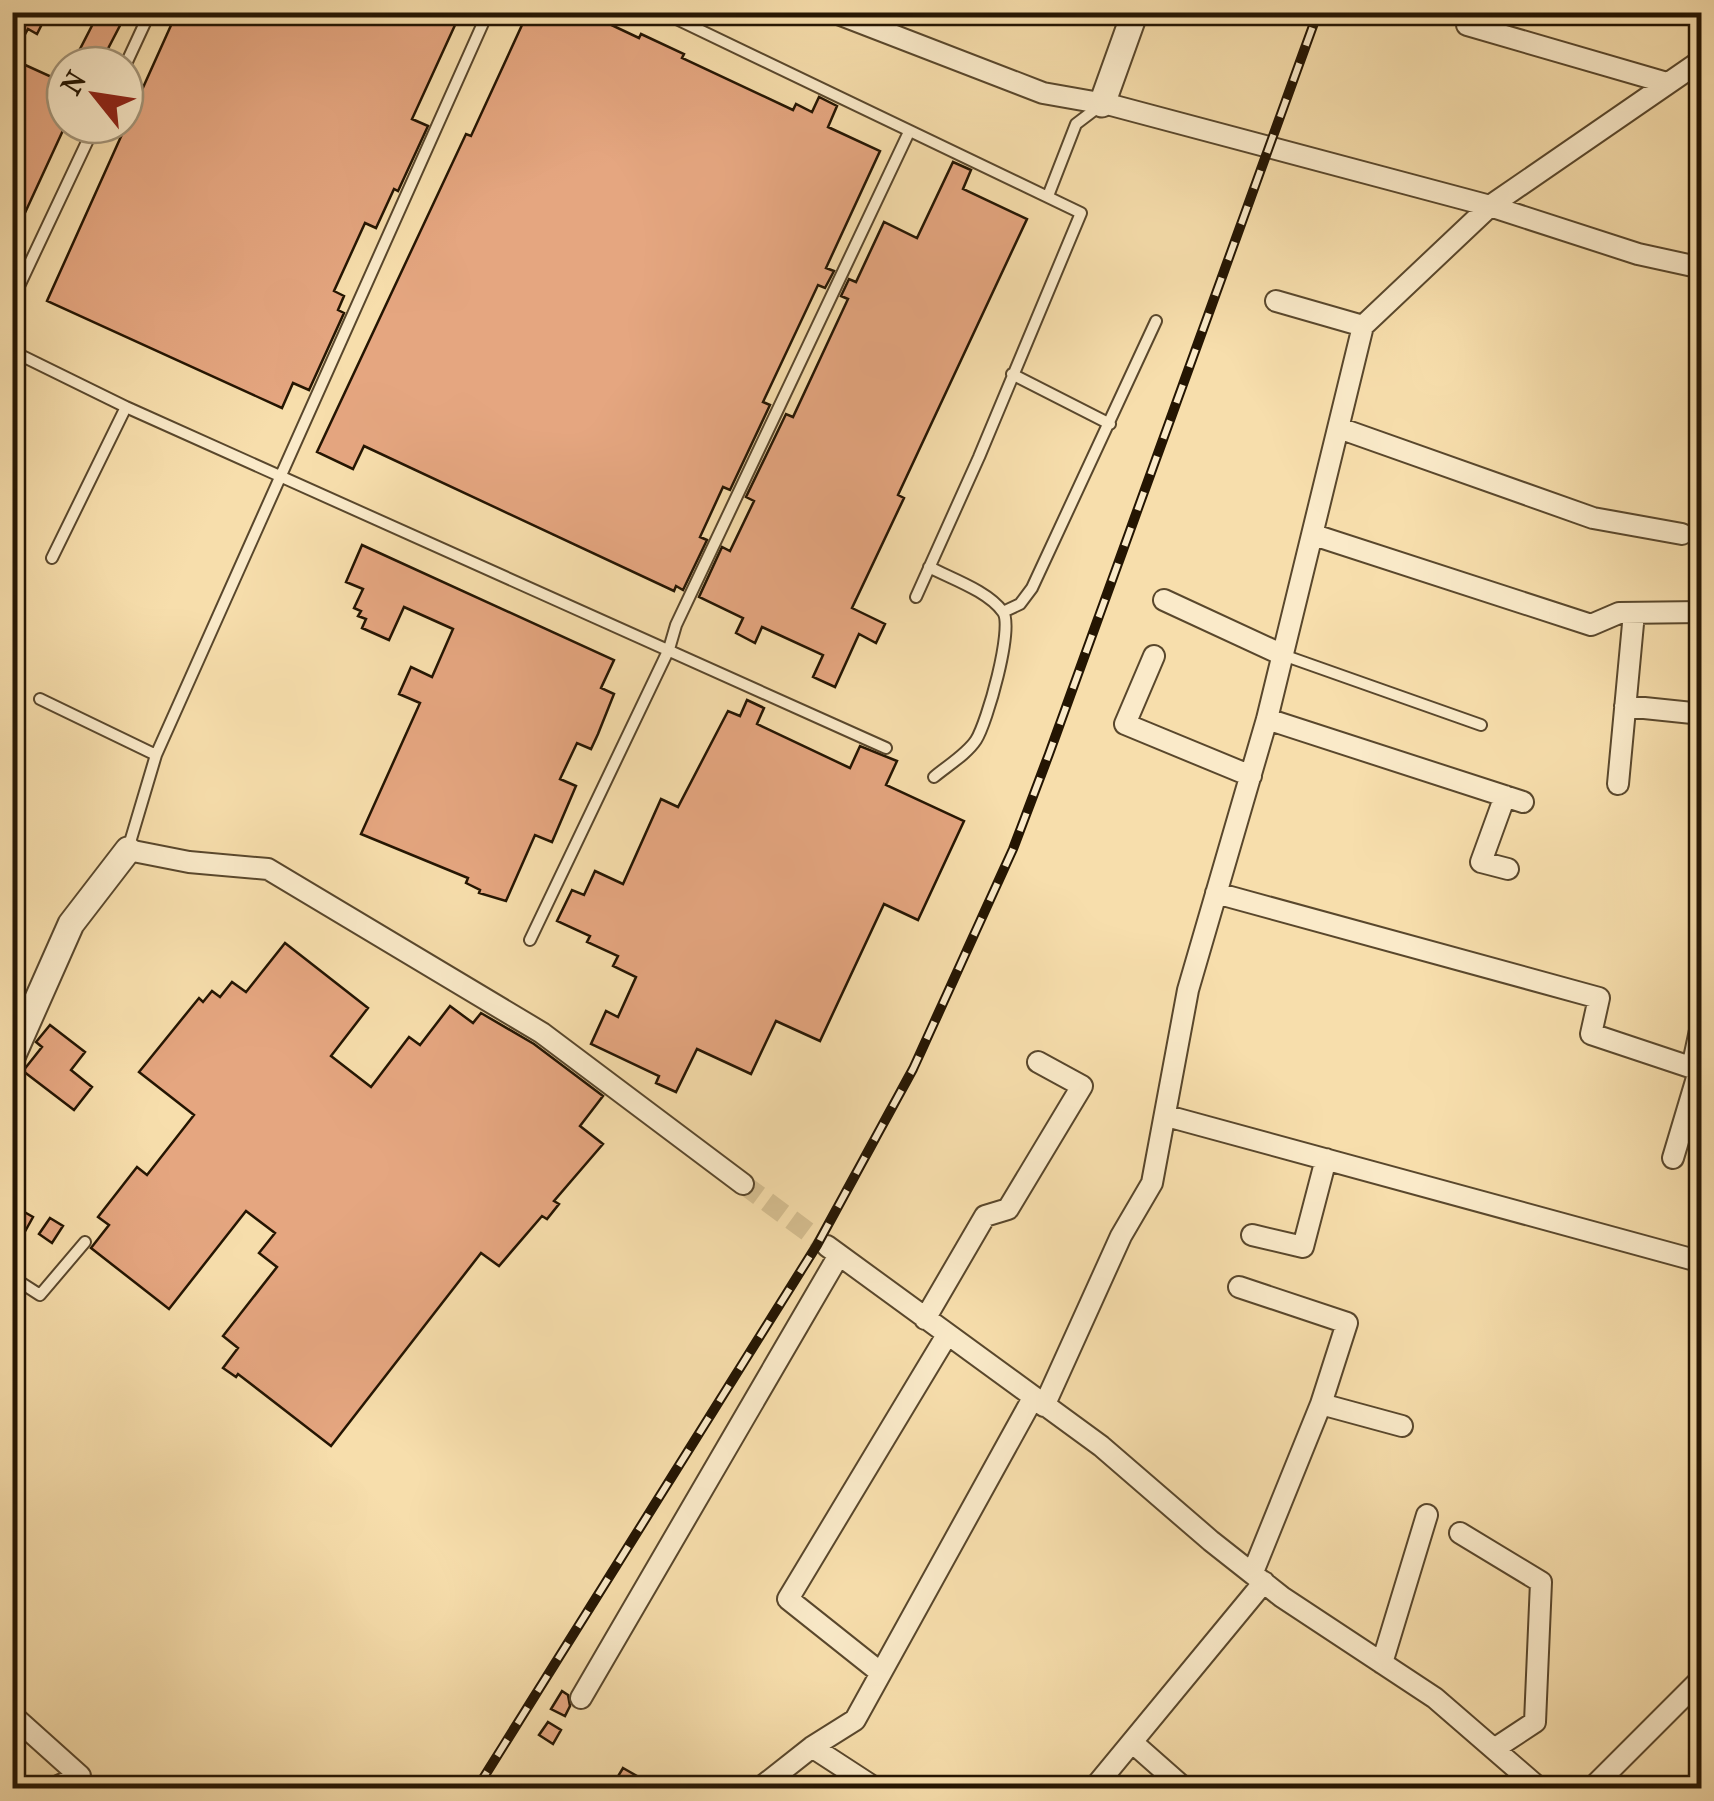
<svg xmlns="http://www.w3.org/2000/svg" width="1714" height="1801" font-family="'IM FELL French Canon',serif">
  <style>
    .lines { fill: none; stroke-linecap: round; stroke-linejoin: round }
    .stream { stroke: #6d7969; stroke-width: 6 }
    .building { fill: #e5a680; stroke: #241502; stroke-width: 2.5 }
    .minor-tunnel { stroke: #d7c092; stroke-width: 20; stroke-dasharray: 20 10; stroke-linecap: butt }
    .service-casing { stroke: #59472c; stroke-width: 14 }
    .minor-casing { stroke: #59472c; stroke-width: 24 }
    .tertiary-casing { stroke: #59472c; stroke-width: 29 }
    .service { stroke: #faeac9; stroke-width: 10 }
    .minor { stroke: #faeac9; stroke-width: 20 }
    .tertiary { stroke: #faeac9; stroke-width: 25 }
    .rail-casing { stroke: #241502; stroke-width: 10 }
    .rail { stroke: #faeac9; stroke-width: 6; stroke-dasharray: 19; stroke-linecap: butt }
  </style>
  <rect width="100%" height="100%" fill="#f7deac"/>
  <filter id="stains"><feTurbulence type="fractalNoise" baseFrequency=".002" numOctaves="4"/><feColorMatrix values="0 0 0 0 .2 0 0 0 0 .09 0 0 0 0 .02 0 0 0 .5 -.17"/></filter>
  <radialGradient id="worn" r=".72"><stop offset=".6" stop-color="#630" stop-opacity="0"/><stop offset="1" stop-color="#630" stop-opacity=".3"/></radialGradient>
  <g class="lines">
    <path class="stream" d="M942 12H959"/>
  </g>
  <path class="building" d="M12 12H48L37 34 28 29 12 58Z
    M99 12H127L100 64 78 53Z
    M177 12H461L412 119 428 126 398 191 394 189 376 228 365 223 334 291 344 296 338 310 344 313 309 390 293 383 282 408 47 301Z
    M528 12H584L639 38 641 34 684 54 682 58 793 110 796 104 812 112 819 97 837 106 828 127 880 151 826 268 834 271 825 288 818 285 763 402 770 405 730 490 723 487 700 537 707 540 683 590 676 586 674 591 364 446 353 469 317 452 466 134 471 136Z
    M12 59 65 83V126L12 241Z
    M953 162 971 170 963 189 1027 219 898 495 904 498 852 608 885 624 876 643 859 634 835 687 813 677 823 655 762 627 755 643 736 633 743 618 699 597 722 547 730 551 754 501 746 497 786 414 793 417 848 299 841 296 849 279 856 282 884 222 917 238Z
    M362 545 614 660 601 688 614 694 598 734 591 749 577 743 560 779 576 786 552 842 535 835 506 901 479 893 480 890 466 883 468 878 361 834 420 703 399 694 411 667 432 677 453 629 404 607 389 640 362 628 366 619 358 616 361 611 354 608 363 589 346 582Z
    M747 700 764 708 757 724 850 768 860 746 897 761 886 785 964 821 918 920 884 904 820 1041 776 1021 751 1074 697 1049 676 1092 656 1083 659 1076 591 1044 606 1011 618 1017 636 977 613 966 618 956 587 942 590 936 557 921 572 890 584 895 595 871 623 884 661 799 678 807 728 711 740 716Z
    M285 943 368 1008 331 1056 371 1087 409 1037 420 1045 450 1006 473 1023 481 1013 534 1044 603 1096 580 1126 603 1144 554 1201 559 1204 547 1219 542 1216 499 1266 481 1253 331 1446 238 1374 236 1377 223 1368 238 1348 223 1336 277 1267 259 1253 275 1233 246 1211 169 1309 91 1248 109 1225 98 1217 137 1167 147 1175 194 1115 139 1072 199 998 203 1002 212 991 220 997 232 982 246 992Z
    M50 1025 85 1052 71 1070 92 1087 74 1110 23 1071 42 1047 36 1042Z
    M12 1205 33 1217 12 1255Z
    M50 1218 63 1226 52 1243 39 1234Z
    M562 1691 568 1695 570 1706 565 1716 551 1709Z
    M548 1722 561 1730 553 1744 539 1735Z
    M623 1768 658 1788H611Z"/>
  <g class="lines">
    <path class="minor-tunnel" d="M743 1184 827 1246"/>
    <g class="service-casing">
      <path id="service" d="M662 12 1081 213 979 457 916 597
        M125 66 150 12
        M1048 196 1076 124 1101 105
        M12 301 95 125
        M12 351 126 407 886 748
        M1012 374 1110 424
        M52 558 126 407
        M929 567C952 579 988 591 1003 612 1014 628 987 723 976 740 967 754 947 766 934 777
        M1003 612 1020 604 1032 588 1156 321
        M1283 655 1481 725
        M40 699 156 755
        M128 849 156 755 488 12
        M530 940 669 649 676 625 909 132
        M12 1277 40 1295 85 1242"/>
    </g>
    <g class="minor-casing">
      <path id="minor" d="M833 12 1043 93 1111 105 1490 206 1638 254 1702 268
        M1470 12 1467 25 1667 83
        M1276 301 1363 326
        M1339 428 1593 518 1682 534
        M1314 535 1591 625 1619 613 1702 612
        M1164 600 1283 655
        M1154 656 1125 724 1251 776
        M1625 706 1702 714
        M1267 719 1523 802
        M1618 784 1634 613
        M1505 796 1481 862 1508 869
        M128 850 189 862 268 869 542 1033 743 1184
        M1216 893 1599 998 1591 1034 1702 1071
        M1692 1068 1702 1021
        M1167 1116 1702 1262
        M1673 1158 1699 1071
        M1252 1235 1303 1247 1326 1159
        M827 1246 1101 1446 1211 1541 1282 1597 1435 1698 1539 1788
        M1239 1287 1347 1323 1321 1404 1253 1572
        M925 1319 985 1216 1008 1209 1082 1086 1038 1062
        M1321 1404 1402 1426
        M1044 1406 1121 1236 1152 1183 1188 990 1267 719 1363 326 1490 206 1702 60
        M1460 1533 1541 1582 1535 1722 1494 1749
        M1382 1663 1427 1515
        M881 1673 788 1599 947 1335
        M581 1698 839 1255
        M12 1715 80 1776 54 1788
        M1133 1743 1184 1788
        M812 1747 875 1788
        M760 1788 812 1747 855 1720 1033 1398
        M1094 1788 1264 1582
        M1592 1788 1702 1678"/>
    </g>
    <g class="tertiary-casing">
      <path id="tertiary" d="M1102 104 1135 12
        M12 1057 71 924 128 850"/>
    </g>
    <use href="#service" class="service"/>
    <use href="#minor" class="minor"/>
    <use href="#tertiary" class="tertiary"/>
    <g class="rail-casing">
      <path id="rail" d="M477 1788 817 1245 913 1069 1013 849 1049 754 1318 12"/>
    </g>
    <use href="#rail" class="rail"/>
  </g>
  <rect width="1714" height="1801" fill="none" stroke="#f7deac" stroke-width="50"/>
  <rect x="15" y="15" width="1684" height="1771" fill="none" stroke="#241502" stroke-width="5"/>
  <rect x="25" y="25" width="1664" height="1751" fill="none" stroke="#241502" stroke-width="2.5"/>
  <g transform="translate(95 95) rotate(300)"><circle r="48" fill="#faeac9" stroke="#a49579" stroke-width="2.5"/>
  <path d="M0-8L18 38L0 25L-18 38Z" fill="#8f2418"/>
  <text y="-15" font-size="28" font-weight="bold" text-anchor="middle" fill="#241502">N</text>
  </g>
  <rect width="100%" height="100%" filter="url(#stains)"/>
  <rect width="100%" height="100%" fill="url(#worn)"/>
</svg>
